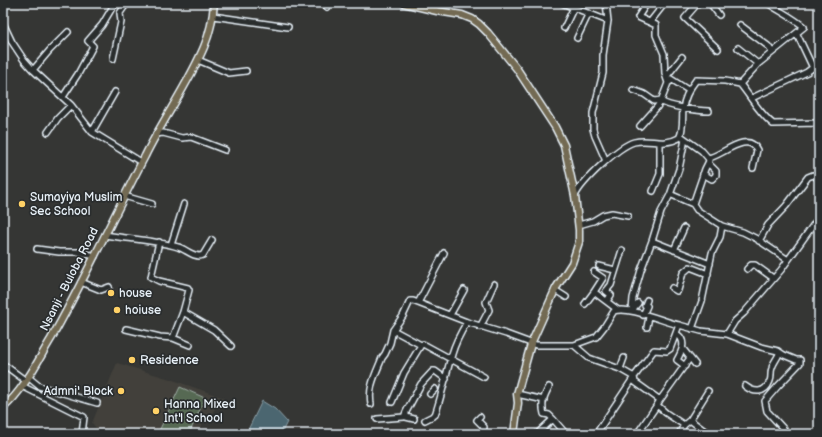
<svg xmlns="http://www.w3.org/2000/svg" width="822" height="437" font-family="'Balsamiq Sans',sans-serif">
  <style>
    .built { fill: #42413b }
    .green { fill: #566953; stroke: #9fada6 }
    .water { fill: #4c6670; stroke: #8a9ea6 }
    .lines { fill: none; stroke-linecap: round; stroke-linejoin: round }
    .minor-casing { stroke: #e8f1f8; stroke-width: 8 }
    .major-casing { stroke: #e8f1f8; stroke-width: 9 }
    .minor { stroke: #2a2d2e; stroke-width: 5 }
    .major { stroke: #736b52; stroke-width: 6 }
    .poi-dot { fill: #ffd166; stroke: #2a2d2e; stroke-width: 1.5 }
    .labels { text-anchor: middle; stroke-width: 3.5; stroke-linejoin: round; paint-order: stroke }
    .poi-label { font-size: 12px; fill: #e8f1f8; stroke: #2a2d2e; text-anchor: start }
    .street-label { font-size: 12px; fill: #e8f1f8; stroke: #2a2d2e }
  </style>
  <rect width="100%" height="100%" fill="#353634"/>
  <filter id="ink" filterUnits="userSpaceOnUse"><feTurbulence type="fractalNoise" baseFrequency=".025" numOctaves="2"/><feDisplacementMap in="SourceGraphic" scale="8" xChannelSelector="R" yChannelSelector="G"/><feConvolveMatrix kernelMatrix="1 2 1 2 8 2 1 2 1" color-interpolation-filters="sRGB"/></filter>
  <g filter="url(#ink)">
    <path class="built" d="M117 363 170 379 224 398 195 434H101L92 423Z"/>
    <path class="green" d="M180 387 205 398 189 434H166L159 431Z"/>
    <path class="water" d="M262 401 275 409 287 422 281 434H246Z"/>
    <g class="lines">
      <g class="minor-casing">
        <path id="minor" d="M323 3 327 7 329 3
          M562 3 608 21
          M606 3 608 21 603 55V73L593 113V129L595 136 606 161
          M647 3 638 17 656 25V35L664 54 665 74 668 83 672 80
          M698 3 685 18 718 49
          M710 3 719 15
          M213 16 288 27
          M650 22 665 3
          M3 23 12 42 24 60 33 70 71 105 92 132 141 162
          M740 25 768 46 772 52
          M564 28 574 7
          M797 34 813 68
          M577 38 589 13
          M738 48 758 64
          M113 59 121 22 120 13 127 3
          M198 60 229 73 246 71
          M33 70 50 50 68 32
          M667 76 682 57
          M671 79 688 90
          M668 83 661 101C668 107 699 111 709 111
          M740 84 758 64 804 27C794 18 781 12 769 4
          M633 90 644 94 654 101 661 100
          M63 97 78 74 93 46 88 41 102 25 115 3
          M752 98 807 72 819 63
          M640 126 657 107 661 101
          M48 132 58 118 71 105
          M92 132 115 92
          M156 134 163 133 182 138 191 137 225 150
          M681 136 702 151 708 158 709 161 705 169 693 204
          M708 158C720 157 748 130 757 150L753 168
          M703 174 712 179 716 175V171L708 163
          M653 191 660 174V143
          M670 195 679 169 685 139
          M124 196 152 204
          M575 196C581 182 619 146 634 142 650 138 663 147 679 138 684 130 682 119 683 109 684 98 689 89 696 80L725 81 740 84C751 97 759 113 773 124L818 123 819 128
          M579 225 593 221 603 215 612 213 628 216
          M105 235C129 239 154 240 178 247 186 249 195 259 203 255L212 240
          M652 241 710 264
          M759 241 768 225 786 206 808 177 813 175 819 179
          M159 242 151 277 159 281 188 288 189 290 183 312 173 338
          M171 245 184 204
          M37 249 59 252H78L95 256
          M674 250 684 228
          M599 266 615 270
          M747 269 751 265H755L773 278
          M594 272 603 278 594 292
          M81 282 101 290 109 287
          M672 288 677 291 678 290 683 273 690 267 708 274
          M555 290 566 297
          M607 301 611 295 606 291 611 285 622 250
          M418 303 444 253
          M585 304 594 292 618 310
          M632 310 633 298 641 270 652 241 661 212 670 195H672L693 204 697 210 722 226 743 232 757 239 788 260
          M632 310 638 303
          M183 312 214 330 231 346
          M450 315 464 290
          M643 315 647 306 645 305 647 300
          M480 327 489 310 486 302 494 284
          M647 327 649 317
          M126 329 160 337 173 338 190 345
          M692 329 702 301 712 253 720 237 722 226
          M393 330 421 345
          M677 334C687 341 682 351 677 360L685 366
          M727 334 735 321 744 313 781 270 819 217
          M574 345 596 337 604 327 614 311C629 306 662 321 679 325
          M683 349 695 364
          M3 364 26 381
          M620 369 624 358
          M28 377 39 386 97 403
          M634 377 635 382 660 400 657 405 666 413 684 425 679 434
          M22 386 84 417 82 434
          M745 386C754 393 765 394 770 381 772 377 770 372 772 368 773 363 777 359 779 354L778 351
          M549 387C544 396 541 403 544 414L549 415 553 419
          M430 394 435 389
          M517 394 544 400
          M660 400 690 358
          M392 402 404 373 421 345 423 344 484 377
          M371 404C368 386 376 374 382 358L385 354 390 343 393 330 403 316 410 301H413L467 322 506 334 536 345H574L589 358 620 369 634 377 654 350 667 351 670 349 679 325 701 331 727 334 761 347 778 351 784 355 796 360H800V363L778 386 765 401 767 411 788 434
          M406 412 421 384 433 371H435L446 379
          M480 417 477 420 484 427 483 434
          M377 419 404 417 406 412V417L414 419
          M425 420 435 415C442 395 446 374 452 354 455 343 461 332 467 322
          M690 420 709 434
          M684 425 690 420 708 391
          M537 434 553 419 566 434
          M596 434 634 377
          M637 434 657 405"/>
      </g>
      <g class="major-casing">
        <path id="major" d="M403 3 437 11 462 15 472 19 479 24 488 33 517 69 555 127 564 145 575 196 579 230V242L572 263 556 288 531 344 517 394 518 403 514 434
          M3 408C24 390 37 362 51 339 85 279 113 217 145 156 163 119 188 85 204 47 210 33 213 18 214 3"/>
      </g>
      <use href="#minor" class="minor"/>
      <use href="#major" class="major"/>
    </g>
  </g>
  <g class="poi-dot">
    <circle cx="22" cy="204" r="4"/>
    <circle cx="111" cy="293" r="4"/>
    <circle cx="117" cy="310" r="4"/>
    <circle cx="132" cy="360" r="4"/>
    <circle cx="121" cy="391" r="4"/>
    <circle cx="156" cy="411" r="4"/>
  </g>
  <g class="labels">
    <g class="poi-label">
      <text x="30" y="201">Sumayiya Muslim<tspan x="30" dy="14">Sec School</tspan></text>
      <text x="119" y="297">house</text>
      <text x="125" y="314">hoiuse</text>
      <text x="140" y="364">Residence</text>
      <text x="113" y="395" text-anchor="end">Admni' Block</text>
      <text x="164" y="408">Hanna Mixed<tspan x="164" dy="14">Int'l School</tspan></text>
    </g>
    <g class="street-label">
      <text transform="translate(69 279) rotate(-63)" y="4">Nsanji - Buloba Road</text>
    </g>
  </g>
  <rect width="822" height="437" fill="none" stroke="#2a2d2e" stroke-width="16"/>
  <rect x="8" y="8" width="806" height="421" fill="none" stroke="#e8f1f8" stroke-width="1.5" filter="url(#ink)"/>
</svg>
